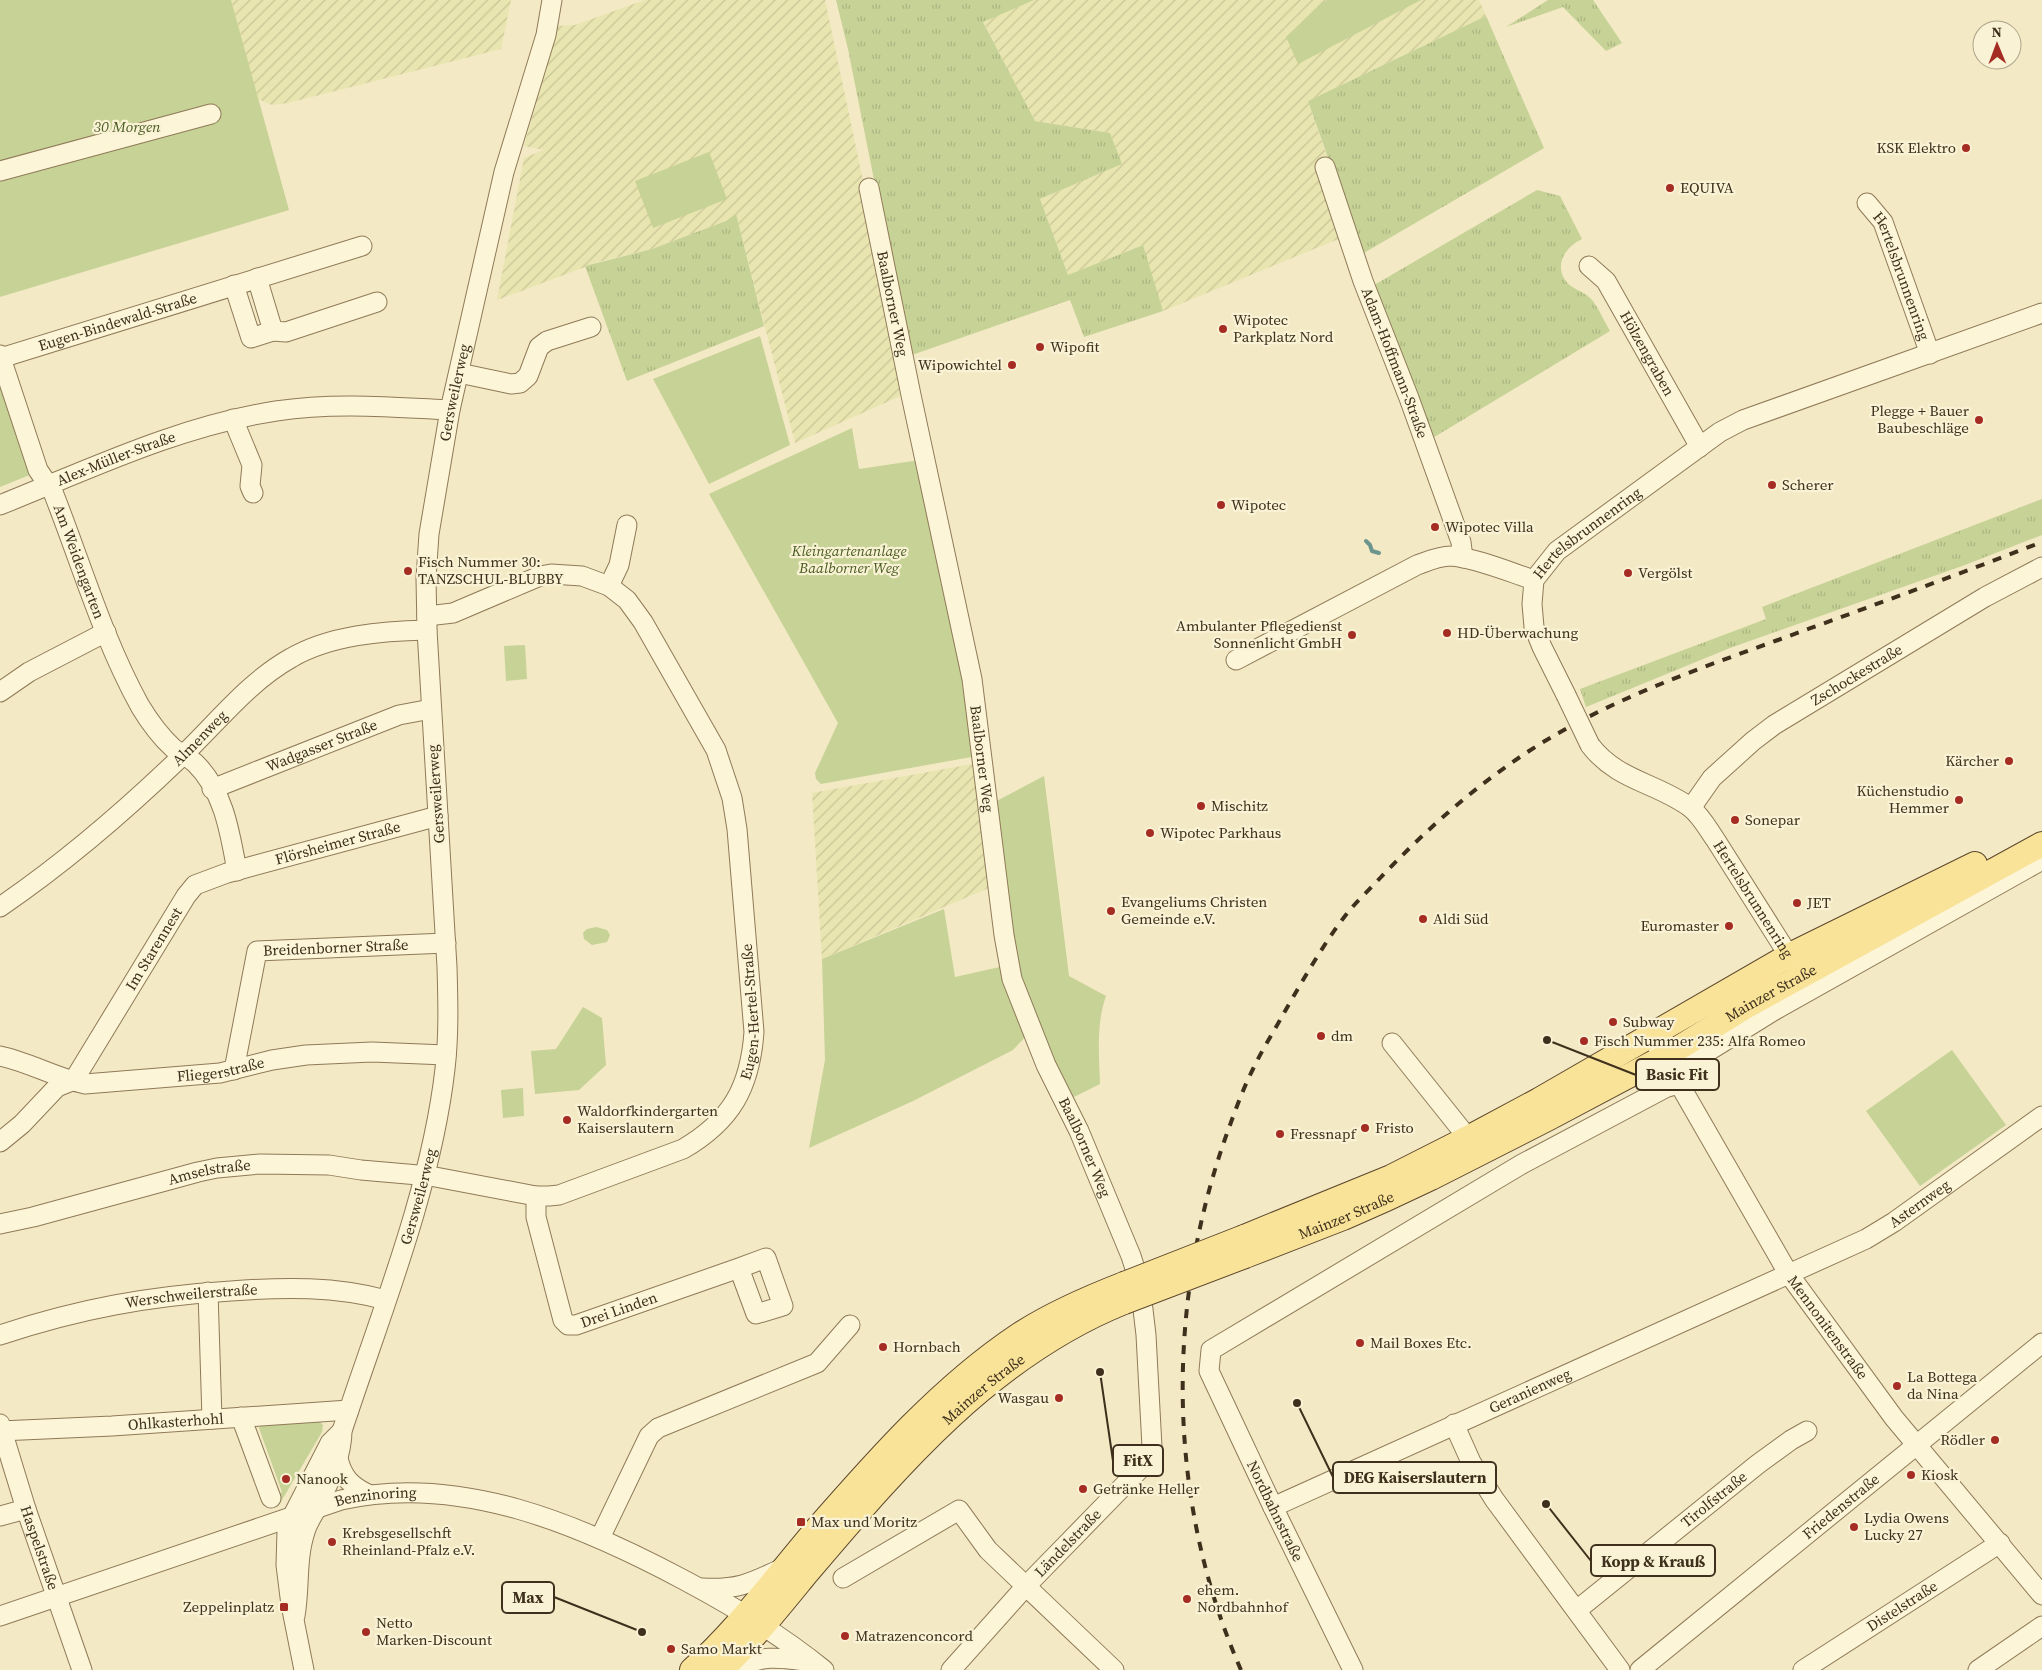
<svg xmlns="http://www.w3.org/2000/svg" width="2042" height="1670" font-family="'Source Serif 4',serif">
  <style>
    .farmland { fill: url(#farmland-furrows) }
    .grass { fill: url(#grass-tufts) }
    .green { fill: #c6d296 }
    .lines { fill: none; stroke-linecap: round; stroke-linejoin: round }
    .stream { stroke: #6c958e; stroke-width: 4 }
    .minor-casing { stroke: #8f7a58; stroke-width: 21 }
    .major-casing { stroke: #5d472c; stroke-width: 26 }
    .minor { stroke: #fcf5d8; stroke-width: 19 }
    .major { stroke: #f9e399; stroke-width: 24 }
    .rail { stroke: #3e301d; stroke-width: 4; stroke-dasharray: 9 9; stroke-linecap: butt }
    .minor-bridge-casing { stroke: #8f7a58; stroke-width: 21; stroke-linecap: butt }
    .major-bridge-casing { stroke: #5d472c; stroke-width: 26; stroke-linecap: butt }
    .minor-bridge { stroke: #fcf5d8; stroke-width: 19 }
    .major-bridge { stroke: #f9e399; stroke-width: 24 }
    .poi-dot { fill: #a52c22; stroke: #f9f2d4; stroke-width: 2 }
    .labels { text-anchor: middle; stroke-width: 4.5; stroke-linejoin: round; paint-order: stroke }
    .park-label { font-size: 15px; font-style: italic; fill: #485c22; stroke: #f9f2d4 }
    .poi-label { font-size: 15px; fill: #3e301d; stroke: #f9f2d4; text-anchor: start }
    .street-label { font-size: 15px; fill: #3e301d; stroke: #f9f2d4 }
    .leader { fill: none; stroke: #3e301d; stroke-width: 2 }
    .callout-dot { fill: #3e301d; stroke: #f9f2d4; stroke-width: 2 }
    .callout { fill: #f9f2d4; stroke: #3e301d; stroke-width: 2 }
    .callout-label { font-size: 16px; text-anchor: middle; font-weight: bold; fill: #3e301d }
  </style>
  <defs>
    <pattern id="farmland-furrows" width="10" height="10" patternUnits="userSpaceOnUse" patternTransform="scale(1.25)"><rect width="10" height="10" fill="#e9e5b0"/><path d="M-1 1l2-2M0 10L10 0M9 11l2-2" fill="none" stroke="#c9c597"/></pattern>
    <pattern id="grass-tufts" width="24" height="20" patternUnits="userSpaceOnUse" patternTransform="scale(1.25)"><rect width="24" height="20" fill="#c6d296"/><path d="M3 7l-1-3M5 7V3M7 7l1-3M15 17l-1-3M17 17v-4M19 17l1-3" fill="none" stroke="#abb581"/></pattern>
  </defs>
  <rect width="100%" height="100%" fill="#f3e9c4"/>
  <path class="farmland" d="M231 0H511L501 49 288 103 272 105 258 99Z
    M645 0H825L906 385 905 394 795 443 736 215 726 221 652 249 601 261 497 300 524 158 544 150 524 146 557 26 575 25Z
    M1034 0H1479L1486 16 1308 101 1353 233 1163 311 1142 245 1068 275 1040 199 1122 164 1110 133 1035 121 983 21Z
    M972 764H978L991 887 822 959 812 793Z"/>
  <path class="grass" d="M836 0H1034L983 22 1035 121 1110 133 1122 164 1040 199 1068 275 1143 245 1163 311 1084 337 1070 300 909 356 848 49Z
    M1548 0H1593L1622 43 1606 51 1563 7 1506 27Z
    M1486 16 1544 148 1362 254 1308 101Z
    M1537 190 1560 196 1582 239C1567 246 1554 263 1565 280 1571 289 1583 291 1590 298 1597 304 1605 323 1610 331L1431 439 1375 294 1376 284Z
    M736 214 764 326 627 381 585 266 652 249 726 221Z
    M2042 499V535L1965 565 1730 648 1586 707 1580 689 1766 619 1762 607Z"/>
  <path class="green" d="M0 0H231L289 210 0 297Z
    M1327 0H1421L1298 64 1286 37 1322 3Z
    M709 152 727 199 653 228 635 181Z
    M760 336 790 445 709 484 653 379Z
    M0 376 32 474 0 487Z
    M852 428 859 469 920 460 968 680 977 756 821 784 816 779 815 773 838 723 709 494Z
    M525 645 527 679 506 681 504 646Z
    M1044 776 1069 976 1106 996C1096 1025 1099 1053 1100 1084L1072 1098 1042 1039 1020 986 991 804Z
    M944 909 955 977 1004 966 1029 1033 1013 1050 913 1101 809 1148 825 1060 822 959Z
    M596 927 607 930 610 935 607 942 592 945 584 939 583 933 587 929Z
    M583 1007 602 1018 606 1065 579 1090 535 1094 531 1051 556 1049Z
    M1952 1050 2006 1125 1920 1186 1866 1111Z
    M523 1088 524 1116 503 1118 501 1090Z
    M319 1421 323 1425 322 1432 279 1505 277 1495 282 1492 259 1428 262 1424Z"/>
  <g class="lines">
    <path class="stream" d="M1366 541 1370 545 1372 551 1379 553"/>
    <g class="minor-casing">
      <g id="minor">
        <path id="s1" d="M1325 167 1363 281 1409 398 1461 542 1463 558"/>
        <path d="M0 171 211 114"/>
        <path id="s2" d="M869 188 911 395 972 679 1004 935 1012 979 1046 1065 1079 1131 1131 1256 1140 1284 1146 1335 1152 1447 1150 1457 1141 1468 1026 1586 951 1670"/>
        <path id="s3" d="M1867 203 1883 222 1930 354"/>
        <path id="s4" d="M1589 266 1606 281 1700 447"/>
        <path d="M257 278 273 331 286 332 377 302"/>
        <path d="M234 285 251 338 273 331"/>
        <path id="s5" d="M0 355 38 470 53 492C81 563 103 639 140 706 149 721 160 736 173 748 180 753 188 757 195 763 224 791 230 833 237 871"/>
        <path id="s6" d="M1 358 362 246"/>
        <path d="M459 373 511 384 520 383 528 376 539 347 547 341 591 327"/>
        <path d="M233 419 252 465 250 486 253 493"/>
        <path id="s7" d="M0 505C90 469 179 426 276 411 334 402 392 407 450 410"/>
        <path d="M609 586 619 565 627 525"/>
        <path d="M1236 660 1417 565C1428 561 1439 556 1451 556 1473 557 1512 573 1534 580"/>
        <path d="M0 692 29 672 106 632"/>
        <path id="s8" d="M1566 695 1542 647 1534 627 1532 604 1534 580 1557 551 1720 432 1743 420 2042 313"/>
        <path id="s9" d="M1590 745C1617 781 1658 783 1691 808 1701 816 1708 829 1715 839L1796 967"/>
        <path id="s10" d="M212 789 399 715 431 709"/>
        <path id="s11" d="M1691 808 1712 778 1753 741 1774 725 1985 597 2042 567"/>
        <path id="s12" d="M0 907C63 864 126 810 181 757 216 724 248 682 291 658 330 635 383 631 427 630"/>
        <path id="s13" d="M1651 1035 1788 1273 1894 1418 2042 1595"/>
        <path d="M1392 1043 1468 1138"/>
        <path id="s14" d="M0 1056C29 1062 56 1078 85 1084L220 1073 272 1060 306 1055 372 1052 446 1055"/>
        <path d="M1668 1066 1694 1060 1775 1010 2042 860"/>
        <path id="s15" d="M234 1070 257 951 446 943"/>
        <path id="s16" d="M0 1142 22 1124 57 1087 72 1081 77 1075 186 896 195 885 227 873 438 816"/>
        <path id="s17" d="M536 1196V1217L563 1320 568 1325H576L739 1268 766 1258 783 1306 756 1314 739 1268"/>
        <path id="s18" d="M0 1224 33 1217 198 1172 217 1168 260 1164 329 1165 361 1170 430 1176 536 1196H549L559 1195 683 1149C731 1121 750 1088 754 1032L737 829 732 798 716 750 643 622 627 600 609 586 582 576 551 574 540 576 453 613 427 616"/>
        <path d="M208 1292 212 1419"/>
        <path id="s19" d="M0 1335C78 1309 149 1296 231 1291 283 1287 336 1286 386 1300"/>
        <path d="M241 1417 271 1498"/>
        <path id="s20" d="M0 1424 26 1509 82 1670"/>
        <path d="M1454 1424 1471 1462 1494 1499 1620 1670"/>
        <path id="s21" d="M0 1431 112 1426 349 1410"/>
        <path d="M338 1458C342 1477 351 1486 368 1494"/>
        <path id="s22" d="M1273 1507 1866 1239 1894 1222 2042 1116"/>
        <path d="M0 1516 26 1509"/>
        <path d="M600 1538 649 1436 658 1428 817 1363 850 1325"/>
        <path d="M843 1578 959 1510 988 1550 1114 1670"/>
        <path d="M702 1588C738 1590 751 1583 783 1568"/>
        <path id="s23" d="M1577 1610 1758 1464 1791 1440 1807 1431"/>
        <path id="s24" d="M0 1616 341 1500C460 1473 581 1525 684 1580 733 1606 781 1635 824 1670"/>
        <path id="s25" d="M295 1616C300 1588 296 1559 305 1532 307 1524 312 1517 315 1511 327 1486 342 1459 342 1431 380 1315 431 1191 445 1069 449 1035 448 1001 447 967L427 630 426 578 429 534 450 410 504 172 546 35 552 0"/>
        <path d="M304 1670 291 1605 286 1565 287 1531 292 1517 330 1443 342 1431"/>
        <path d="M739 1670C759 1652 788 1659 812 1662"/>
        <path d="M1353 1670 1273 1507 1209 1371 1211 1350 1522 1164 1665 1088 1678 1084"/>
        <path id="s26" d="M1640 1670 2042 1343"/>
        <path id="s27" d="M1803 1670 2000 1543"/>
        <path d="M1978 1670 2042 1626"/>
      </g>
    </g>
    <g class="major-casing">
      <g id="major">
        <path d="M1244 1237 1391 1177 1468 1138 1539 1100 1790 955 1975 864"/>
        <path id="s28" d="M1245 1256 1343 1218 1386 1199 1431 1178 1549 1118 1664 1057 1745 1007 2042 844"/>
        <path d="M692 1670C738 1629 775 1578 815 1531 876 1461 941 1387 1019 1335 1051 1314 1088 1298 1124 1284"/>
        <path id="s29" d="M721 1670C752 1641 779 1607 806 1574 897 1467 990 1356 1124 1302"/>
      </g>
    </g>
    <use href="#minor" class="minor"/>
    <use href="#major" class="major"/>
    <path class="rail" d="M1241 1670C1167 1502 1165 1309 1226 1136 1234 1114 1242 1091 1253 1069 1261 1052 1271 1036 1280 1020 1300 985 1324 942 1349 911 1359 899 1371 888 1382 876 1427 829 1474 787 1529 751 1606 701 1692 671 1778 640 1866 608 1954 576 2042 542"/>
    <g class="minor-bridge-casing">
      <path id="minor-bridge" d="M1566 695 1590 745"/>
    </g>
    <g class="major-bridge-casing">
      <path id="major-bridge" d="M1124 1284 1244 1237
        M1124 1302 1245 1256"/>
    </g>
    <use href="#minor-bridge" class="minor-bridge"/>
    <use href="#major-bridge" class="major-bridge"/>
  </g>
  <g class="poi-dot">
    <circle cx="1966" cy="148" r="5"/>
    <circle cx="1670" cy="188" r="5"/>
    <circle cx="1223" cy="329" r="5"/>
    <circle cx="1040" cy="347" r="5"/>
    <circle cx="1012" cy="365" r="5"/>
    <circle cx="1979" cy="420" r="5"/>
    <circle cx="1772" cy="485" r="5"/>
    <circle cx="1221" cy="505" r="5"/>
    <circle cx="1435" cy="527" r="5"/>
    <circle cx="408" cy="571" r="5"/>
    <circle cx="1628" cy="573" r="5"/>
    <circle cx="1447" cy="633" r="5"/>
    <circle cx="1352" cy="635" r="5"/>
    <circle cx="2009" cy="761" r="5"/>
    <circle cx="1959" cy="800" r="5"/>
    <circle cx="1201" cy="806" r="5"/>
    <circle cx="1735" cy="820" r="5"/>
    <circle cx="1150" cy="833" r="5"/>
    <circle cx="1797" cy="903" r="5"/>
    <circle cx="1111" cy="911" r="5"/>
    <circle cx="1423" cy="919" r="5"/>
    <circle cx="1729" cy="926" r="5"/>
    <circle cx="1613" cy="1022" r="5"/>
    <circle cx="1321" cy="1036" r="5"/>
    <circle cx="1584" cy="1041" r="5"/>
    <circle cx="567" cy="1120" r="5"/>
    <circle cx="1365" cy="1128" r="5"/>
    <circle cx="1280" cy="1134" r="5"/>
    <circle cx="1360" cy="1343" r="5"/>
    <circle cx="883" cy="1347" r="5"/>
    <circle cx="1897" cy="1386" r="5"/>
    <circle cx="1059" cy="1398" r="5"/>
    <circle cx="1995" cy="1440" r="5"/>
    <circle cx="1911" cy="1475" r="5"/>
    <circle cx="286" cy="1479" r="5"/>
    <circle cx="1083" cy="1489" r="5"/>
    <rect x="796" y="1517" width="10" height="10" rx="2.5"/>
    <circle cx="1854" cy="1527" r="5"/>
    <circle cx="332" cy="1542" r="5"/>
    <circle cx="1187" cy="1599" r="5"/>
    <rect x="279" y="1602" width="10" height="10" rx="2.5"/>
    <circle cx="366" cy="1632" r="5"/>
    <circle cx="845" cy="1636" r="5"/>
    <circle cx="671" cy="1649" r="5"/>
  </g>
  <g class="labels">
    <g class="park-label">
      <text x="127" y="132">30 Morgen</text>
      <text x="849" y="556">Kleingartenanlage<tspan x="849" dy="17">Baalborner Weg</tspan></text>
    </g>
    <g class="poi-label">
      <text x="1956" y="153" text-anchor="end">KSK Elektro</text>
      <text x="1680" y="193">EQUIVA</text>
      <text x="1233" y="325">Wipotec<tspan x="1233" dy="17">Parkplatz Nord</tspan></text>
      <text x="1050" y="352">Wipofit</text>
      <text x="1002" y="370" text-anchor="end">Wipowichtel</text>
      <text x="1969" y="416" text-anchor="end">Plegge + Bauer<tspan x="1969" dy="17">Baubeschläge</tspan></text>
      <text x="1782" y="490">Scherer</text>
      <text x="1231" y="510">Wipotec</text>
      <text x="1445" y="532">Wipotec Villa</text>
      <text x="418" y="567">Fisch Nummer 30:<tspan x="418" dy="17">TANZSCHUL-BLUBBY</tspan></text>
      <text x="1638" y="578">Vergölst</text>
      <text x="1342" y="631" text-anchor="end">Ambulanter Pflegedienst<tspan x="1342" dy="17">Sonnenlicht GmbH</tspan></text>
      <text x="1457" y="638">HD-Überwachung</text>
      <text x="1999" y="766" text-anchor="end">Kärcher</text>
      <text x="1949" y="796" text-anchor="end">Küchenstudio<tspan x="1949" dy="17">Hemmer</tspan></text>
      <text x="1211" y="811">Mischitz</text>
      <text x="1745" y="825">Sonepar</text>
      <text x="1160" y="838">Wipotec Parkhaus</text>
      <text x="1121" y="907">Evangeliums Christen<tspan x="1121" dy="17">Gemeinde e.V.</tspan></text>
      <text x="1807" y="908">JET</text>
      <text x="1433" y="924">Aldi Süd</text>
      <text x="1719" y="931" text-anchor="end">Euromaster</text>
      <text x="1623" y="1027">Subway</text>
      <text x="1331" y="1041">dm</text>
      <text x="1594" y="1046">Fisch Nummer 235: Alfa Romeo</text>
      <text x="577" y="1116">Waldorfkindergarten<tspan x="577" dy="17">Kaiserslautern</tspan></text>
      <text x="1375" y="1133">Fristo</text>
      <text x="1290" y="1139">Fressnapf</text>
      <text x="1370" y="1348">Mail Boxes Etc.</text>
      <text x="893" y="1352">Hornbach</text>
      <text x="1907" y="1382">La Bottega<tspan x="1907" dy="17">da Nina</tspan></text>
      <text x="1049" y="1403" text-anchor="end">Wasgau</text>
      <text x="1985" y="1445" text-anchor="end">Rödler</text>
      <text x="1921" y="1480">Kiosk</text>
      <text x="296" y="1484">Nanook</text>
      <text x="1093" y="1494">Getränke Heller</text>
      <text x="1864" y="1523">Lydia Owens<tspan x="1864" dy="17">Lucky 27</tspan></text>
      <text x="811" y="1527">Max und Moritz</text>
      <text x="342" y="1538">Krebsgesellschft<tspan x="342" dy="17">Rheinland-Pfalz e.V.</tspan></text>
      <text x="1197" y="1595">ehem.<tspan x="1197" dy="17">Nordbahnhof</tspan></text>
      <text x="274" y="1612" text-anchor="end">Zeppelinplatz</text>
      <text x="376" y="1628">Netto<tspan x="376" dy="17">Marken-Discount</tspan></text>
      <text x="855" y="1641">Matrazenconcord</text>
      <text x="681" y="1654">Samo Markt</text>
    </g>
    <g class="street-label">
      <text dy="5" stroke="none"><textPath href="#s3" startOffset="82">Hertelsbrunnenring</textPath></text>
      <text dy="5" stroke="none"><textPath href="#s2" startOffset="118">Baalborner Weg</textPath></text>
      <text dy="5" stroke="none"><textPath href="#s6" startOffset="122">Eugen-Bindewald-Straße</textPath></text>
      <text dy="5" stroke="none"><textPath href="#s4" startOffset="106">Hölzengraben</textPath></text>
      <text dy="5" stroke="none"><textPath href="#s1" startOffset="208">Adam-Hoffmann-Straße</textPath></text>
      <text dy="5" stroke="none"><textPath href="#s25" startOffset="1250">Gersweilerweg</textPath></text>
      <text dy="5" stroke="none"><textPath href="#s7" startOffset="125">Alex-Müller-Straße</textPath></text>
      <text dy="5" stroke="none"><textPath href="#s8" startOffset="194">Hertelsbrunnenring</textPath></text>
      <text dy="5" stroke="none"><textPath href="#s5" startOffset="222">Am Weidengarten</textPath></text>
      <text dy="5" stroke="none"><textPath href="#s11" startOffset="215">Zschockestraße</textPath></text>
      <text dy="5" stroke="none"><textPath href="#s12" startOffset="262">Almenweg</textPath></text>
      <text dy="5" stroke="none"><textPath href="#s10" startOffset="118">Wadgasser Straße</textPath></text>
      <text dy="5" stroke="none"><textPath href="#s2" startOffset="582">Baalborner Weg</textPath></text>
      <text transform="translate(436 794) rotate(-94)" y="5">Gersweilerweg</text>
      <text dy="5" stroke="none"><textPath href="#s16" startOffset="476">Flörsheimer Straße</textPath></text>
      <text dy="5" stroke="none"><textPath href="#s9" startOffset="231">Hertelsbrunnenring</textPath></text>
      <text dy="5" stroke="none"><textPath href="#s16" startOffset="251">Im Starennest</textPath></text>
      <text dy="5" stroke="none"><textPath href="#s15" startOffset="200">Breidenborner Straße</textPath></text>
      <text dy="5" stroke="none"><textPath href="#s28" startOffset="589">Mainzer Straße</textPath></text>
      <text dy="5" stroke="none"><textPath href="#s18" startOffset="865">Eugen-Hertel-Straße</textPath></text>
      <text dy="5" stroke="none"><textPath href="#s14" startOffset="226">Fliegerstraße</textPath></text>
      <text dy="5" stroke="none"><textPath href="#s2" startOffset="988">Baalborner Weg</textPath></text>
      <text dy="5" stroke="none"><textPath href="#s18" startOffset="216">Amselstraße</textPath></text>
      <text dy="5" stroke="none"><textPath href="#s25" startOffset="440">Gersweilerweg</textPath></text>
      <text dy="5" stroke="none"><textPath href="#s22" startOffset="715">Asternweg</textPath></text>
      <text dy="5" stroke="none"><textPath href="#s28" startOffset="109">Mainzer Straße</textPath></text>
      <text dy="5" stroke="none"><textPath href="#s19" startOffset="196">Werschweilerstraße</textPath></text>
      <text dy="5" stroke="none"><textPath href="#s17" startOffset="188">Drei Linden</textPath></text>
      <text dy="5" stroke="none"><textPath href="#s13" startOffset="342">Mennonitenstraße</textPath></text>
      <text dy="5" stroke="none"><textPath href="#s29" startOffset="385">Mainzer Straße</textPath></text>
      <text dy="5" stroke="none"><textPath href="#s22" startOffset="282">Geranienweg</textPath></text>
      <text dy="5" stroke="none"><textPath href="#s21" startOffset="176">Ohlkasterhohl</textPath></text>
      <text dy="5" stroke="none"><textPath href="#s24" startOffset="395">Benzinoring</textPath></text>
      <text dy="5" stroke="none"><textPath href="#s23" startOffset="176">Tirolfstraße</textPath></text>
      <text dy="5" stroke="none"><textPath href="#s26" startOffset="259">Friedenstraße</textPath></text>
      <text transform="translate(1275 1511) rotate(64)" y="5">Nordbahnstraße</text>
      <text transform="translate(1068 1543) rotate(-46)" y="5">Ländelstraße</text>
      <text dy="5" stroke="none"><textPath href="#s20" startOffset="130">Haspelstraße</textPath></text>
      <text dy="5" stroke="none"><textPath href="#s27" startOffset="118">Distelstraße</textPath></text>
    </g>
  </g>
  <path class="leader" d="M1547 1040L1636 1075M1100 1372L1113 1461M1297 1403L1333 1477M1546 1504L1591 1561M642 1632L554 1597"/>
  <g class="callout-dot">
    <circle cx="1547" cy="1040" r="5"/>
    <circle cx="1100" cy="1372" r="5"/>
    <circle cx="1297" cy="1403" r="5"/>
    <circle cx="1546" cy="1504" r="5"/>
    <circle cx="642" cy="1632" r="5"/>
  </g>
  <g class="callout">
    <rect x="1636" y="1059" width="83" height="31" rx="5"/>
    <rect x="1113" y="1445" width="50" height="31" rx="5"/>
    <rect x="1333" y="1462" width="163" height="31" rx="5"/>
    <rect x="1591" y="1545" width="124" height="31" rx="5"/>
    <rect x="502" y="1582" width="52" height="31" rx="5"/>
  </g>
  <g class="callout-label">
    <text x="1677" y="1080">Basic Fit</text>
    <text x="1138" y="1466">FitX</text>
    <text x="1415" y="1483">DEG Kaiserslautern</text>
    <text x="1653" y="1567">Kopp &amp; Krauß</text>
    <text x="528" y="1603">Max</text>
  </g>
  <g transform="translate(1997 45) rotate(359)"><circle r="24" fill="#f9f2d4" stroke="#aea48b"/>
  <path d="M0-4L9 19L0 12L-9 19Z" fill="#a52c22"/>
  <text y="-8" font-size="14" font-weight="bold" text-anchor="middle" fill="#3e301d">N</text>
  </g>
</svg>
